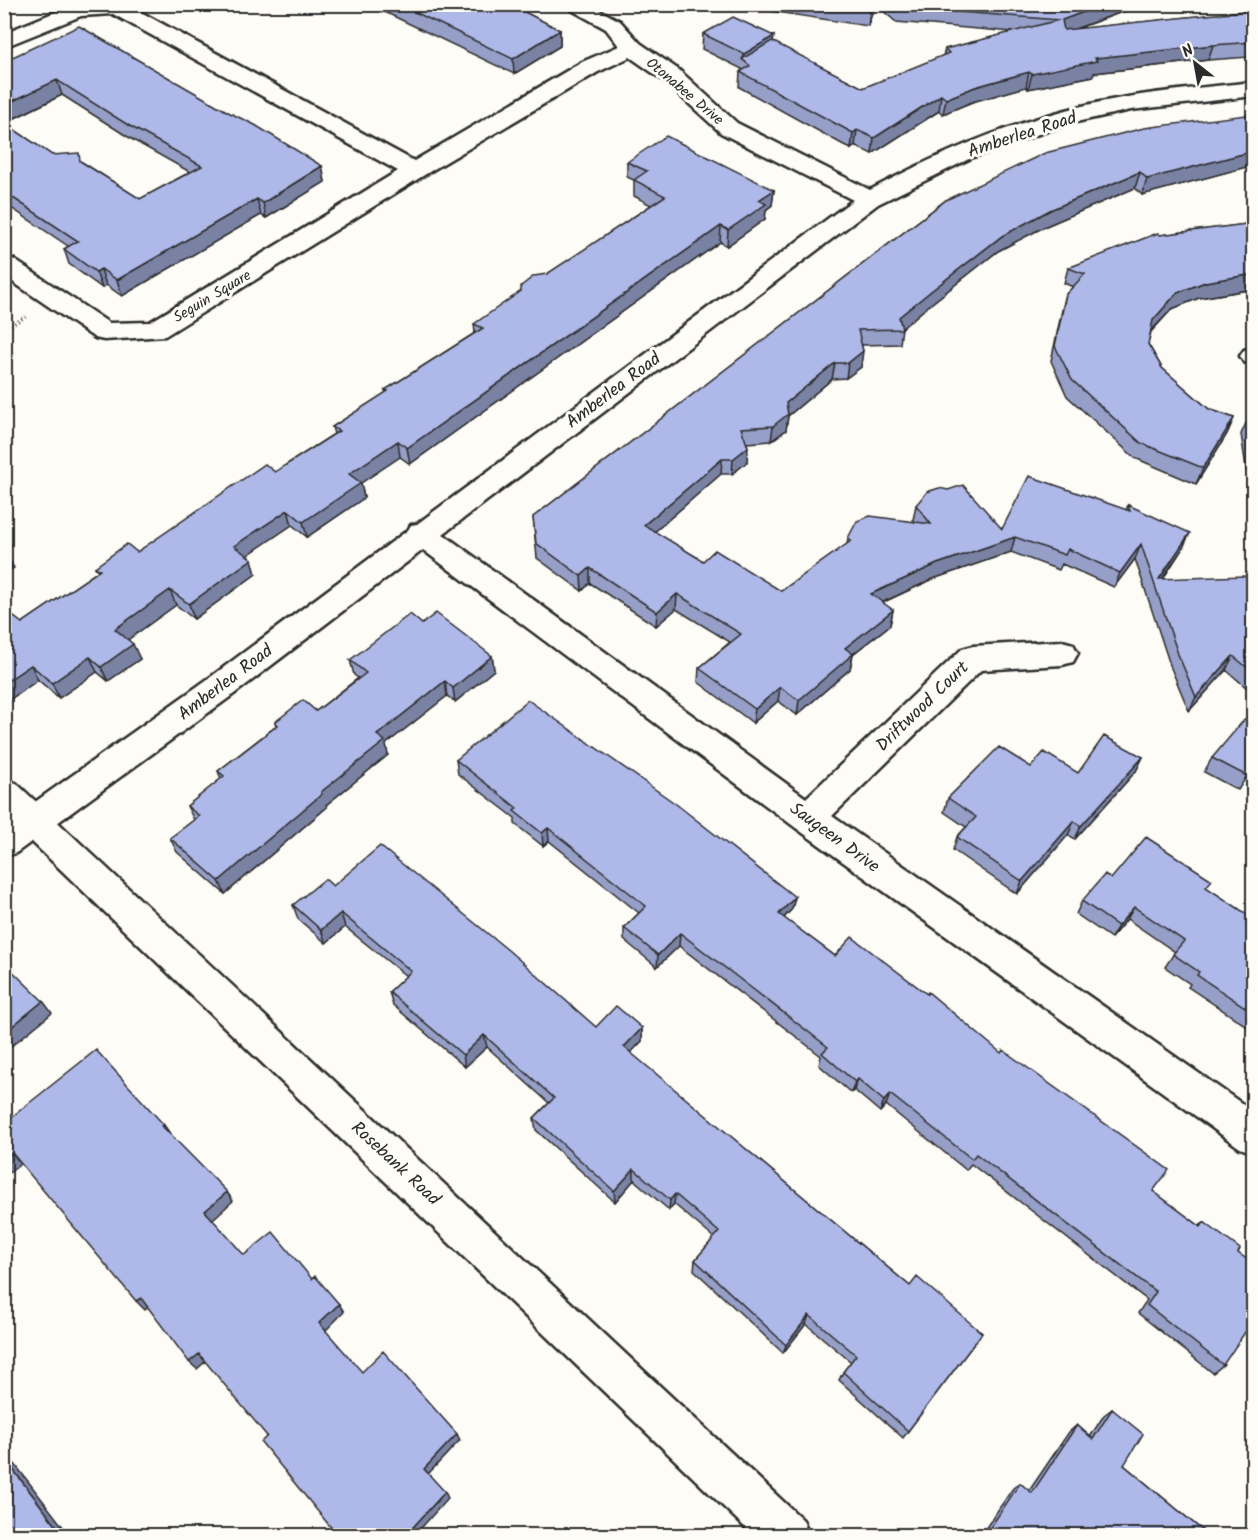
<svg xmlns="http://www.w3.org/2000/svg" width="1258" height="1540" font-family="Kalam,sans-serif">
  <style>
    .lines { fill: none; stroke-linecap: round; stroke-linejoin: round }
    .minor-casing { stroke: #2b2b2b; stroke-width: 5 }
    .tertiary-casing { stroke: #2b2b2b; stroke-width: 5 }
    .path { stroke: #2b2b2b; stroke-width: 3; stroke-dasharray: 1 3; stroke-linecap: butt }
    .minor { fill: #fdfcf7; fill-rule: evenodd }
    .tertiary { fill: #fdfcf7; fill-rule: evenodd }
    .wall { fill: #969fc8; stroke: #2b2b2b; stroke-width: 1.5; fill-rule: evenodd }
    .shaded-wall { fill: #7a82a3; stroke: #2b2b2b; stroke-width: 1.5 }
    .building { fill: #afb9e9; stroke: #2b2b2b; stroke-width: 1.5 }
    .labels { text-anchor: middle; stroke-width: 6; stroke-linejoin: round; paint-order: stroke }
    .far-street-label { font-size: 15px; fill: #2b2b2b; stroke: #fdfcf7 }
    .street-label { font-size: 18px; fill: #2b2b2b; stroke: #fdfcf7 }
  </style>
  <rect width="100%" height="100%" fill="#fdfcf7"/>
  <filter id="ink" filterUnits="userSpaceOnUse"><feTurbulence type="fractalNoise" baseFrequency=".0167" numOctaves="2"/><feDisplacementMap in="SourceGraphic" scale="12" xChannelSelector="R" yChannelSelector="G"/><feConvolveMatrix kernelMatrix="1 2 1 2 8 2 1 2 1" color-interpolation-filters="sRGB"/></filter>
  <g filter="url(#ink)">
    <g class="lines">
      <g class="minor-casing">
        <path id="minor" d="M126 4 414 161 582 62 619 46 606 29 561 4H588L620 21 640 43 679 70 737 123 870 190C937 154 1007 124 1082 106 1138 93 1196 88 1254 82V96L1131 110 1067 124 971 158 878 204 443 534 806 798 962 649 973 646 1062 641 1073 644 1078 653 1073 662 1062 665 981 670 832 816 1254 1112V1153L1240 1148 796 828 423 550 234 694 16 853 4 857V824L212 676 408 530 411 525 417 524 853 200 721 133 663 80 630 57 598 72 434 169 165 336 104 340 95 338 4 276V256L13 259 109 323 150 322 398 171 113 14 81 16 4 47V33L75 4Z
          M1254 347V365L1244 362 1240 356 1244 350Z"/>
      </g>
      <g class="tertiary-casing">
        <path id="tertiary" d="M4 779 16 783 803 1520 809 1536H754L4 815Z"/>
      </g>
      <path class="path" d="M4 329 27 316"/>
      <use href="#minor" class="minor"/>
      <use href="#tertiary" class="tertiary"/>
    </g>
    <path class="wall" d="M368 4H509L560 30V46L514 74Z
      M724 4H875L868 26Z
      M883 4H1144L1076 29 1254 10V60H1250L1249 57 1208 60 1094 73 1093 76 1028 89 1026 87 972 102 943 114 939 111 872 154 855 146 851 149 739 87 740 72 741 71 742 69 702 49 703 34 773 42 863 88 943 56 945 49 1013 32 896 22 882 10Z
      M4 61 322 166 325 182 266 218 261 215 122 296 106 285 102 288 69 264 64 249 68 246 4 203ZM62 95 133 140 190 172 140 199 82 162 52 155 5 123Z
      M1254 114V165L1142 195 1135 188 1046 226 998 251 927 307 902 328 900 344 862 345 861 367 846 378 832 379 788 416 786 430 771 441 747 443V462L732 474H721L654 532 703 561 781 591 847 544 848 538 914 522 913 520 916 505 1002 529 1126 510 1128 505 1183 548 1163 579 1254 597V694L1226 670 1189 711 1171 668 1135 559 1114 587 1062 564 1059 570 1011 552 933 579 882 603 893 610 890 625 853 654 850 669 797 715 778 701 753 723 698 682 699 668 730 642 676 609 656 626 590 583 582 591 537 558 533 517 946 200Z
      M627 162 774 190 772 205 766 210 765 219 727 246 720 242 410 464 400 457 361 483 364 498 307 537 292 525 247 555 256 574 194 619 176 605 128 639 140 659 108 681 97 672 59 698 38 680 9 700 4 696V623H22L98 571 95 567 137 552 275 472 334 434 332 427 386 393 385 390 475 333 474 324 651 205 634 196V180L627 177Z
      M1254 223V289L1199 298 1172 309 1151 332 1148 344 1162 368 1209 409 1234 418 1227 434 1196 484 1135 458 1067 396 1051 361 1062 310 1066 294 1073 287 1064 283 1068 268 1160 235Z
      M1248 419H1254V495H1250L1241 434Z
      M422 624 492 656 494 670 455 702 447 696 386 744 388 755 326 805 327 807 225 894 177 852 170 838 194 820 187 806 221 779 218 771 276 726 275 722 316 711 358 678 354 675 350 660Z
      M1143 757 1136 771 1075 839 1068 835 1017 894 953 850 957 837 966 827 944 812 948 798 1031 767 1078 773Z
      M1212 758 1254 765 1238 790 1204 772Z
      M456 760 795 897 792 909 784 918 1200 1226 1204 1222 1238 1253 1223 1365 1213 1373 1138 1313 1147 1300 971 1164 966 1170 886 1105 880 1112 854 1090 851 1093 819 1065 821 1056 679 946 657 967 624 940V928L639 913 549 841 543 846 515 824V818L458 774Z
      M333 886 596 1027 642 1028V1041L630 1053 910 1286 982 1333 903 1438 839 1380 843 1372 851 1362 806 1324 783 1353 694 1270 695 1260 714 1238 674 1204 669 1210 634 1180 615 1202 536 1130 534 1118 549 1103 487 1047 465 1067 393 1005 389 992 406 976 345 927 326 943 298 919 293 905Z
      M1207 888 1254 919V1031L1188 987 1190 984 1165 967 1175 952 1127 919 1111 938 1076 914 1082 901Z
      M1112 1409 1124 1465 1209 1536H987L983 1532 1013 1488 1020 1483 1029 1491 1069 1432 1077 1425 1090 1437 1104 1415Z"/>
    <path class="shaded-wall" d="M872 4H875L868 26 870 11Z
      M1105 4H1144L1058 35 1062 20Z
      M560 30V46L514 74 513 59Z
      M774 36 772 51 743 60 744 54Z
      M1213 45 1208 60 1094 73 1093 76 1028 89 1032 74 1095 58Z
      M1254 49V60H1250Z
      M1029 72 1026 87 972 102 943 114 946 99 975 87Z
      M57 80 62 95 4 123V105Z
      M941 95 939 111 872 154 874 138Z
      M857 130 855 146 851 149 853 133Z
      M1254 151V165L1142 195 1147 179Z
      M322 166 325 182 266 218 263 203Z
      M1140 172 1135 188 1046 226 998 251 927 307 901 329 899 317 931 291 1002 236 1050 210Z
      M774 190 772 205 766 210 765 219 727 246 728 230 759 200Z
      M257 199 261 215 122 296 117 280Z
      M721 226 720 242 410 464 407 448Z
      M101 269 106 285 102 288 96 272Z
      M1254 274V289L1199 298 1172 309 1147 335 1153 320 1177 293 1205 282Z
      M863 351 861 367 846 378 848 363Z
      M835 363 832 379 788 416 786 430 771 441 773 426 786 403Z
      M1234 418 1227 434 1196 484 1203 468Z
      M398 441 400 457 361 483 364 498 307 537 303 522 349 474Z
      M748 447 747 462 732 474 733 459Z
      M722 459 721 474 644 541V525Z
      M288 510 292 525 239 561 234 546Z
      M4 533 11 545 7 555 14 568 4 574Z
      M1190 533 1183 548 1156 588 1159 579Z
      M1015 537 1011 552 933 579 868 609 871 594 937 564Z
      M1141 544 1135 559 1114 587 1120 573Z
      M252 559 256 574 194 619 189 604Z
      M590 568V583L582 591 581 576Z
      M170 590 176 605 122 644 115 629Z
      M677 594 676 609 656 626 657 612Z
      M893 610 890 625 853 654 850 669 797 715 799 700 845 648Z
      M133 644 140 659 108 681 101 667Z
      M492 656 494 670 455 702 453 688Z
      M1233 656 1226 670 1189 711 1196 697Z
      M90 657 97 672 59 698 52 683Z
      M31 665 38 680 9 700 4 692V683Z
      M445 681 447 696 386 744 388 755 326 805 327 807 225 894 219 881 321 792 377 735Z
      M780 687 778 701 753 723 755 709Z
      M1143 757 1136 771 1075 839 1081 826Z
      M1074 821 1068 835 1017 894 1022 881Z
      M548 828 549 841 543 846 542 833Z
      M795 897 792 909 776 926 779 914Z
      M1134 907 1127 919 1111 938 1118 926Z
      M341 913 345 927 326 943 321 930Z
      M680 933 679 946 657 967 658 955Z
      M43 1001 52 1013 4 1052V1033Z
      M642 1028V1041L624 1060V1047Z
      M484 1035 487 1047 465 1067 463 1055Z
      M858 1079 854 1090 851 1093 855 1082Z
      M890 1094 886 1105 880 1112 884 1101Z
      M164 1125 171 1135 169 1137 162 1126Z
      M12 1153 22 1163 9 1173 4 1168V1159Z
      M634 1169V1180L615 1202 614 1191Z
      M227 1192 233 1201 212 1220 205 1211Z
      M675 1194 674 1204 669 1210 670 1200Z
      M141 1298 149 1306 145 1310 136 1301Z
      M339 1304 344 1312 325 1331 319 1323Z
      M809 1315 806 1324 783 1353 786 1345Z
      M199 1354 206 1361 197 1369 189 1362Z
      M4 1433 10 1441 4 1446Z
      M457 1434 460 1440 428 1474 424 1469Z
      M4 1450 70 1536H64L4 1458Z
      M445 1492 448 1498 414 1536H405Z"/>
    <path class="building" d="M398 4H509L560 30 513 59Z
      M828 4H872L870 11Z
      M896 4H1105L1062 20 1064 30 1254 10V42L1213 45 1095 58 1097 61 1032 74 1029 72 975 87 946 99 941 95 874 138 857 130 853 133 740 72 750 66 742 59 772 41 863 88 949 53 945 49 1059 20 898 7Z
      M733 17 774 36 744 54 703 34Z
      M79 26 230 113 255 125 322 166 263 203 257 199 117 280 101 269 96 272 64 249 78 241 4 192V123L52 155 79 153 80 161 140 199 202 166 128 125 57 80 4 105V61Z
      M1254 114V151L1147 179 1140 172 1050 210 1002 236 931 291 899 317 902 329 858 330 863 351 848 363H835L786 403 788 414 773 426 741 428 748 447 733 459H722L644 525 703 561 715 550 781 591 851 541 848 538 857 521 870 516 931 524 916 505 927 492 939 488 948 490 963 485 1002 529 1029 476 1130 511 1128 505 1190 533 1159 579 1245 576 1254 597V673L1233 656 1196 697 1178 654 1141 544 1120 573 1068 549 1065 555 1015 537 937 564 871 594 893 610 845 648 853 654 799 700 780 687 755 709 699 668 741 634 677 594 657 612 590 568 581 576 536 543 533 517 946 200 1045 153 1144 128Z
      M666 136 774 190 759 200 766 204 728 230 721 226 407 448 398 441 349 474 361 483 303 522 288 510 234 546 252 559 189 604 170 590 115 629 133 644 101 667 90 657 52 683 31 665 4 683V623L14 617 22 623 100 570 95 567 127 544 137 552 265 464 275 472 339 431 332 427 388 391 385 390 483 328 474 324 521 291V286L534 276 547 274 665 196 634 180 647 171 627 162Z
      M1254 223V274L1205 282 1177 293 1153 320 1148 344 1162 368 1209 409 1234 418 1203 468 1141 443 1072 380 1055 346 1066 294 1085 274 1068 268 1158 233 1160 235Z
      M1248 419H1254V458Z
      M436 613 492 656 453 688 445 681 377 735 385 741 321 792 322 794 219 881 170 838 199 816 187 806 224 776 218 771 278 725 275 722 303 700 316 711 366 673 350 660 410 614 422 624Z
      M528 700 676 804 795 897 779 914 835 956 852 937 927 994 928 992 1001 1053 1003 1050 1169 1170 1153 1191 1201 1227 1204 1222 1240 1249 1238 1253 1254 1264V1319L1223 1365 1147 1305 1156 1292 976 1154 972 1159 890 1094 884 1101 858 1079 855 1082 822 1053 828 1047 680 933 658 955 624 928 646 906 548 828 542 833 514 811 517 808 456 760Z
      M1254 708V765L1247 776 1212 758Z
      M1104 736 1143 757 1081 826 1074 821 1022 881 957 837 976 817 948 798 999 747 1031 767 1044 752 1078 773Z
      M1146 837 1212 880 1206 887 1254 919V1013L1197 975 1199 972 1173 954 1184 941 1134 907 1118 926 1082 901 1105 874 1111 879Z
      M380 846 508 950 596 1027 616 1006 642 1028 624 1047 910 1286 917 1277 982 1333 908 1431 843 1372 856 1355 809 1315 786 1345 695 1260 719 1232 675 1194 670 1200 634 1169 614 1191 534 1118 554 1098 484 1035 463 1055 389 992 411 971 341 913 321 930 293 905 325 879 333 886Z
      M4 963 43 1001 4 1033Z
      M96 1050 164 1125 162 1126 227 1192 205 1211 244 1255 273 1232 312 1279 315 1276 339 1304 319 1323 362 1372 383 1351 457 1434 424 1469 445 1492 405 1536H338L261 1442 267 1436 199 1354 189 1362 141 1298 136 1301 12 1153 4 1159V1123Z
      M1112 1409 1143 1434 1124 1465 1209 1536H999L990 1528 1020 1483 1032 1493 1077 1425 1093 1439Z
      M4 1458 64 1536H4Z"/>
  </g>
  <g class="labels">
    <g class="far-street-label">
      <text transform="translate(685 91) rotate(40)" y="5">Otonabee Drive</text>
      <text transform="translate(212 296) rotate(-31)" y="5">Seguin Square</text>
    </g>
    <g class="street-label">
      <text transform="translate(1022 134) rotate(-18)" y="6">Amberlea Road</text>
      <text transform="translate(613 390) rotate(-37)" y="6">Amberlea Road</text>
      <text transform="translate(225 682) rotate(-37)" y="6">Amberlea Road</text>
      <text transform="translate(922 706) rotate(-44)" y="6">Driftwood Court</text>
      <text transform="translate(835 837) rotate(36)" y="6">Saugeen Drive</text>
      <text transform="translate(396 1163) rotate(43)" y="6">Rosebank Road</text>
    </g>
  </g>
  <rect width="1258" height="1540" fill="none" stroke="#fdfcf7" stroke-width="24"/>
  <rect x="12" y="12" width="1234" height="1516" fill="none" stroke="#2b2b2b" stroke-width="2" filter="url(#ink)"/>
  <g transform="translate(1195 63) rotate(329)" stroke="#fdfcf7" stroke-width="4.5" paint-order="stroke">
  <path d="M0-4.5L10 22L0 15L-10 22Z" fill="#2b2b2b"/>
  <text y="-9" font-size="16" font-weight="bold" text-anchor="middle" fill="#2b2b2b">N</text>
  </g>
</svg>
